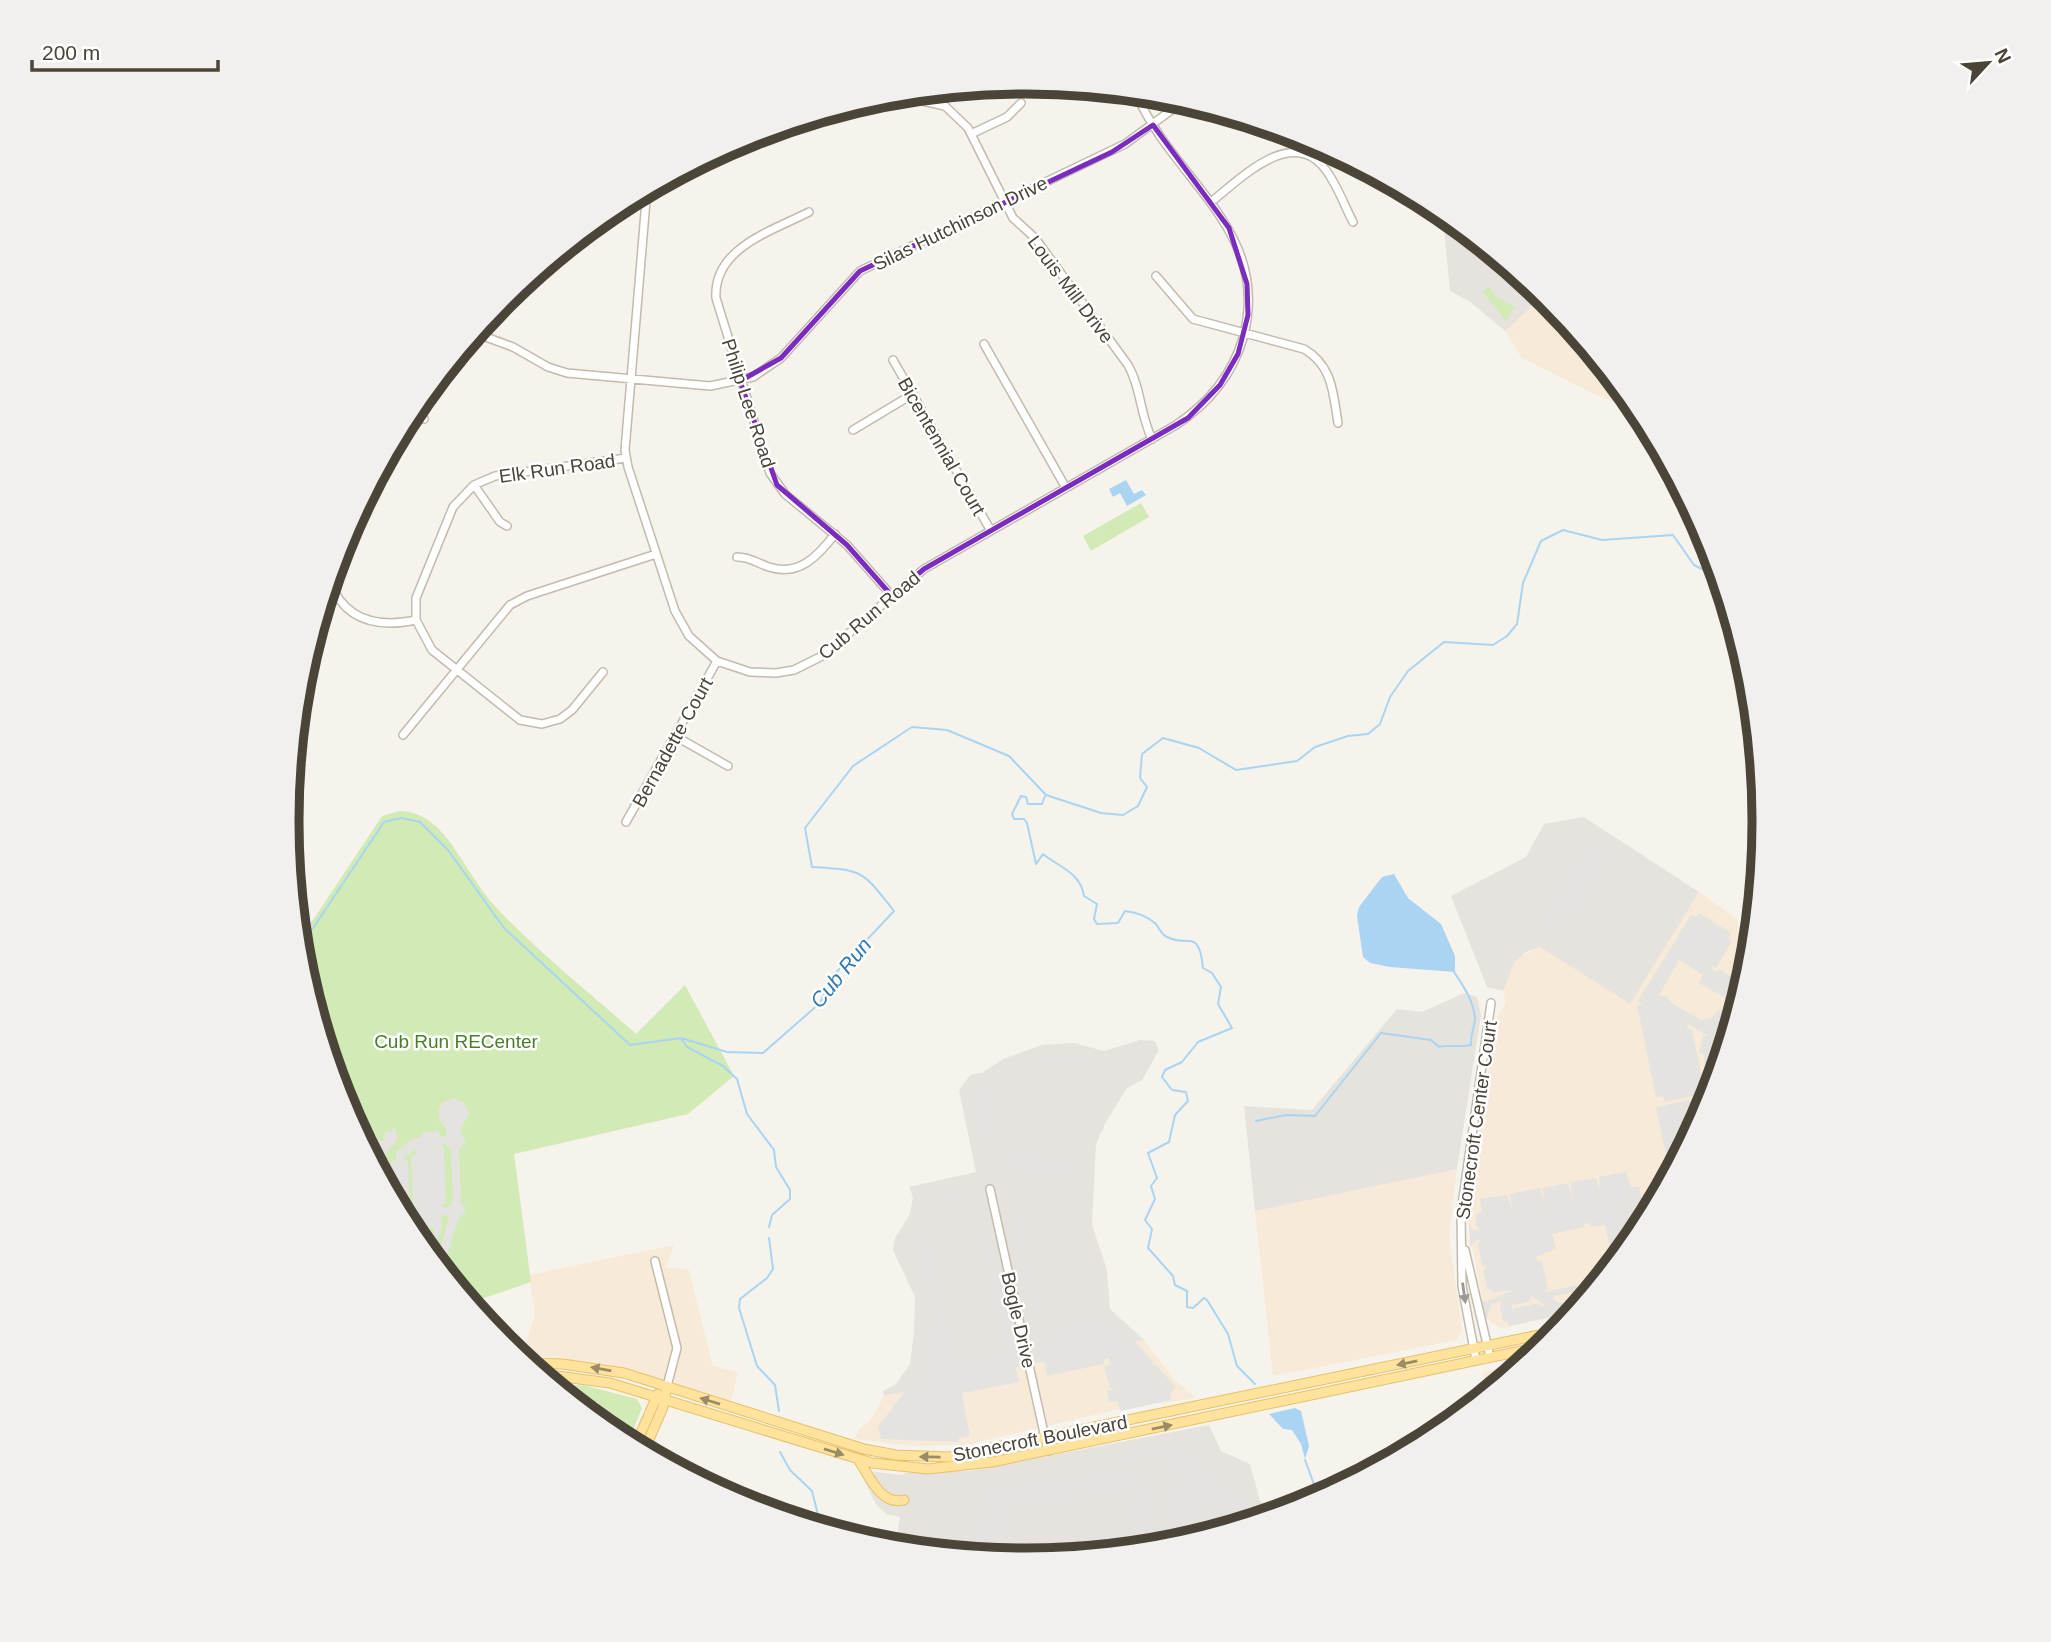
<svg xmlns="http://www.w3.org/2000/svg" width="2051" height="1642" font-family="Helvetica,sans-serif">
  <style>
    .commercial { fill: #f7ead8 }
    .industrial { fill: #e6e2dd }
    .green { fill: #d2eab5 }
    .parking { fill: #e5e3e0; fill-rule: evenodd }
    .water { fill: #a9d4f2 }
    .lines { fill: none; stroke-linecap: round; stroke-linejoin: round }
    .stream { stroke: #a9d4f2; stroke-width: 2 }
    .minor-casing { stroke: #c2bbae; stroke-width: 10 }
    .major-casing { stroke: #e6c16a; stroke-width: 11 }
    .minor { stroke: #fff; stroke-width: 7 }
    .major { stroke: #ffe39c; stroke-width: 9 }
    .oneway { fill: #9c9892 }
    .oneway2 { fill: #9c8c66 }
    .marked { fill: none; stroke: #7b2cbf; stroke-width: 5; stroke-linejoin: round }
    .labels { text-anchor: middle; stroke-width: 5; stroke-linejoin: round; paint-order: stroke }
    .street-label { font-size: 19px; fill: #4b4439; stroke: #fff }
    .park-label { font-size: 19px; fill: #4a7f2a; stroke: #fff }
    .water-label { font-size: 21px; font-style: italic; fill: #2e7ab2; stroke: #fff }
    .rim { fill: none; stroke: #4b4439; stroke-width: 9 }
  </style>
  <rect width="100%" height="100%" fill="#f6f3ec"/>
  <path class="commercial" d="M1544 295 1640 411 1649 428 1625 406 1600 397 1522 358 1505 331Z
    M1699 892 1737 919 1742 959 1748 972 1731 1028 1724 1037 1720 1063 1708 1104 1640 1232 1573 1313 1501 1328 1486 1318 1468 1224 1474 1166 1497 1018 1506 1003 1503 991 1510 969 1520 957 1540 947 1630 1004Z
    M1457 1169 1449 1236 1462 1331 1457 1340 1273 1376 1255 1211Z
    M674 1245 666 1267 689 1270 713 1366 738 1372 731 1401 607 1364 522 1355 535 1314 529 1275Z
    M1144 1340 1174 1379 1196 1398 1124 1408 965 1445 911 1446 855 1439 858 1430 870 1421 884 1396Z
    M1524 1363 1516 1370 1498 1371 1497 1385 1485 1395 1483 1372Z"/>
  <path class="industrial" d="M1424 200 1436 207 1544 295 1505 331 1469 301 1450 291 1444 229Z
    M1584 817 1699 892 1630 1004 1540 947 1526 952 1514 963 1503 991 1487 987 1451 896 1526 857 1544 824Z
    M1464 993 1477 997 1481 1015 1457 1169 1255 1211 1244 1106 1312 1110 1397 1009 1422 1012Z
    M1140 1040 1155 1041 1159 1050 1142 1080 1127 1088 1103 1127 1096 1145 1092 1225 1107 1270 1110 1309 1144 1340 884 1396 883 1391 896 1384 910 1364 914 1332 915 1297 893 1250 895 1238 910 1214 913 1197 909 1187 976 1172 959 1090 970 1075 982 1073 1003 1059 1042 1045 1074 1043 1104 1051Z
    M1209 1425 1221 1451 1250 1464 1260 1501 1276 1513 1169 1546 1025 1560 909 1548 897 1535 900 1517 886 1514 876 1504 859 1470 903 1475 904 1473 970 1471Z"/>
  <path class="green" d="M1489 287 1497 297 1515 307 1506 321 1483 292Z
    M1141 503 1149 517 1091 551 1083 536Z
    M400 811C423 811 440 828 452 845 466 865 477 885 492 903 533 948 590 993 636 1034L685 985 734 1076 688 1114 514 1154 531 1282 470 1303 411 1231 343 1103 301 965 299 941 382 816Z
    M551 1383 587 1386 637 1399 642 1408 628 1442 606 1428 605 1417 599 1412 598 1402H588L587 1398 572 1400Z"/>
  <path class="parking" d="M1587 834 1621 856 1581 921 1569 915 1558 936 1532 923Z
    M1699 913 1731 933 1728 938 1732 941 1716 968 1712 966 1711 969 1716 972 1719 969 1744 985 1732 1025 1722 1028 1724 1032H1730L1724 1046 1720 1040 1714 1043 1719 1046 1718 1069 1714 1071 1716 1077 1711 1092 1664 1102 1663 1096 1656 1097 1637 1005H1642L1638 1001 1691 915 1696 917ZM1679 960 1703 975 1699 983 1732 1002H1728L1722 1010 1725 1014 1718 1010 1712 1018 1701 1020 1671 1003 1667 996 1659 995ZM1687 1023 1708 1036H1703L1699 1053 1704 1055 1706 1080H1698L1702 1078 1692 1029H1688Z
    M1046 1051 1049 1055 1052 1051 1108 1060 1107 1069 1111 1070 1103 1131 1097 1130 1105 1073 1047 1063 1015 1078 1016 1083 996 1087 995 1091 999 1092 992 1139H988L983 1155H979L969 1114 974 1112 969 1110 973 1088 978 1087 977 1083 1001 1072 1003 1075V1071Z
    M1710 1096 1708 1103 1702 1105 1707 1106 1670 1175 1656 1107Z
    M454 1098 464 1103 469 1114 460 1131 466 1142 459 1150 461 1203 465 1207V1213L459 1217 443 1268 446 1274 437 1262 449 1216 441 1215 442 1227 432 1257 427 1251 435 1228 430 1227 426 1249 414 1234 413 1218 418 1216H405L410 1218V1230L381 1175 392 1178 391 1161 396 1160V1152L412 1139 421 1138V1133L438 1131 441 1137 446 1136 447 1129 440 1122 438 1112 442 1103ZM445 1144 451 1150 453 1197 451 1206 443 1208 441 1205 446 1204 444 1147 439 1146ZM415 1149 416 1154 411 1156 413 1206 418 1207 406 1209 405 1206H410L408 1161 403 1159Z
    M392 1129H396L397 1140 376 1165 373 1159 374 1141 384 1140 385 1132H392Z
    M1010 1147 1084 1159 1080 1184 999 1172 996 1155 1005 1156 1007 1160Z
    M1626 1172 1631 1187H1639L1646 1220 1613 1263 1605 1225 1590 1227 1589 1223 1584 1224 1585 1227 1552 1234 1556 1249 1536 1257 1537 1261H1542L1548 1289 1544 1292 1578 1285 1582 1289 1585 1298 1573 1313H1569L1566 1310V1314L1509 1326 1507 1321H1503L1500 1304 1502 1300 1491 1305 1486 1322 1481 1300 1485 1302 1514 1290 1493 1292 1492 1289H1487L1483 1270 1487 1267 1482 1266 1478 1243 1481 1240 1474 1241 1470 1248 1469 1224 1473 1230 1480 1229 1476 1226V1214L1482 1212 1480 1199 1507 1195 1512 1209 1510 1194 1540 1188 1544 1202 1543 1188 1568 1183 1572 1197 1571 1182 1596 1178 1600 1192 1599 1177ZM1576 1292 1579 1296 1578 1300 1560 1303 1553 1299 1554 1296ZM1532 1296 1545 1306 1541 1307 1539 1303 1515 1308 1513 1312 1511 1300 1514 1305 1528 1302Z
    M973 1183 974 1187 962 1199 963 1204 938 1209 927 1193Z
    M1034 1188 1060 1193 1059 1198 1030 1194 1031 1196 1027 1204 1023 1202 1018 1209 1022 1210 1044 1312 1029 1316 1008 1211 1011 1208 1006 1204 1016 1190Z
    M977 1203 985 1212 983 1217 988 1216 997 1258 993 1259 994 1266H999L1020 1363 1015 1365 1019 1382 962 1393 970 1436 959 1438V1442L881 1439 878 1427 922 1368 928 1324H933L910 1238 930 1223 957 1347 954 1348 957 1363 959 1359 1005 1348 1004 1343 1000 1344 994 1318 997 1316 993 1315 984 1269 986 1267 983 1266 974 1227 978 1225 974 1206Z
    M1101 1313 1109 1319 1112 1316 1127 1333 1126 1338 1130 1336 1153 1362 1152 1365 1155 1364 1176 1387 1170 1394 1171 1400 1120 1411 1118 1401 1109 1402 1107 1391 1115 1389 1110 1388 1104 1367 1110 1365 1109 1358 1104 1359V1364L1047 1376 1044 1361 1039 1362 1031 1328 1043 1325 1044 1330 1047 1329V1324Z
    M1164 1444 1165 1449 1197 1446 1201 1465 1206 1470 1210 1467 1228 1481 1225 1484 1228 1488 1232 1484 1271 1515 1165 1546 1157 1490 1170 1488 1166 1461 1115 1466 1113 1450Z
    M1149 1464 1162 1546 1129 1550 1123 1499 1012 1512 1017 1559 972 1554 966 1513 980 1511 977 1486Z"/>
  <path class="water" d="M1126 480 1134 494 1142 490 1146 495 1127 506 1120 493 1113 497 1109 489Z
    M1763 838 1755 919H1754L1748 914 1746 897Z
    M1394 874 1408 898 1441 924 1455 956V972L1390 967 1370 963 1363 957 1357 916 1359 907 1382 877Z
    M1295 1408 1301 1411 1309 1446 1305 1459 1301 1444 1292 1430 1283 1429 1269 1414Z"/>
  <g class="lines">
    <path class="stream" d="M1045 796 1042 804H1028L1026 797 1021 796 1012 814 1014 819H1024L1027 823 1036 864 1043 854C1059 867 1081 873 1084 896L1097 904 1094 919 1097 924 1118 923 1125 911C1136 912 1148 917 1156 924 1159 928 1162 935 1167 937 1188 948 1199 927 1203 968L1212 973 1221 987 1218 1004 1232 1028 1198 1042 1182 1062 1165 1070 1162 1077 1172 1090 1186 1092 1188 1101 1175 1115 1169 1142 1148 1153 1157 1178 1151 1186 1155 1199 1145 1220 1152 1229 1148 1248 1173 1276 1175 1285 1187 1291V1307L1193 1308 1204 1298 1207 1300 1228 1334 1237 1366 1255 1384
      M299 949 384 822 401 818 420 822 448 850 504 928 630 1045 681 1038 727 1052 763 1053 820 1003 831 978 894 911C862 871 865 870 812 867L805 828 853 766 912 727 947 730 1009 756 1046 795 1101 813 1123 815 1138 806 1147 787 1140 778 1142 754 1163 738 1199 748 1236 770 1297 761 1315 747 1348 736 1368 734 1380 724 1390 697 1408 671 1444 642 1493 645 1507 636 1517 624 1523 583 1541 541 1563 530 1602 540 1673 535 1694 565 1712 574 1718 573
      M682 1040 687 1047 723 1066 737 1079 747 1114 774 1150 776 1167 790 1190V1199L772 1215 769 1227
      M1256 1121 1286 1115 1315 1116 1381 1033 1431 1040 1439 1047C1450 1044 1460 1048 1471 1045 1470 1034 1475 1027 1475 1018 1473 1000 1464 987 1454 972
      M769 1238 773 1269 767 1278 740 1299 739 1308 757 1366 775 1385 779 1411
      M780 1452 790 1470 812 1491 821 1527
      M1305 1460 1319 1498"/>
    <g class="minor-casing">
      <path id="minor" d="M971 134 1007 117 1021 103
        M750 136 909 98 945 106 968 128 1013 218 1035 238 1128 365C1141 387 1140 415 1152 439
        M647 189 625 450 628 467 675 611 689 636 717 661 750 672 776 673 794 670 822 656 924 569 1176 425C1209 403 1232 376 1243 338 1273 230 1172 180 1136 93
        M1211 202C1239 180 1292 125 1325 169 1337 184 1344 205 1353 222
        M809 212C772 231 713 248 716 298L770 473 785 494 847 545 892 596
        M538 270V272
        M1156 276 1193 319 1304 349C1333 366 1333 393 1338 423
        M475 333 513 347 548 367 567 373 710 386 753 377 781 358 860 271 1125 144 1184 101
        M984 344 1066 488
        M893 360 991 531
        M408 417 424 419
        M853 430 913 394
        M474 485 500 522 507 526
        M737 557C750 557 757 563 769 567 799 577 818 556 835 534
        M330 582C345 621 378 628 416 620
        M603 672 572 710 560 719 542 724 520 720 432 650 416 620V598L453 507 474 485 495 476 626 458
        M403 735 510 605 527 596 656 554
        M675 736 728 766
        M626 822 717 661
        M990 1189 1048 1451
        M1465 1250 1490 1357
        M655 1261 677 1348 667 1386
        M1476 1360 1462 1286 1461 1212 1491 1003"/>
    </g>
    <g class="major-casing">
      <path id="major" d="M527 1363 562 1364 624 1373 864 1449 896 1455 949 1457 1558 1331
        M541 1374 610 1383 872 1463 928 1469 992 1462 1544 1346
        M635 1446 658 1394
        M644 1451 663 1407 667 1386
        M858 1459C869 1476 881 1506 904 1500"/>
    </g>
    <use href="#minor" class="minor"/>
    <use href="#major" class="major"/>
  </g>
  <defs><path id="oneway-solid" d="M-6-.8H1V-3.2L6.5 0L1 3.2V.8H-6Z" transform="scale(1.75)"/></defs>
  <use class="oneway" href="#oneway-solid" transform="translate(1464 1293) rotate(82)"/>
  <g class="oneway2">
    <use href="#oneway-solid" transform="translate(1407 1363) rotate(168)"/>
    <use href="#oneway-solid" transform="translate(601 1369) rotate(-170)"/>
    <use href="#oneway-solid" transform="translate(710 1401) rotate(-163)"/>
    <use href="#oneway-solid" transform="translate(1162 1427) rotate(-12)"/>
    <use href="#oneway-solid" transform="translate(834 1452) rotate(17)"/>
    <use href="#oneway-solid" transform="translate(930 1457) rotate(-179)"/>
  </g>
  <path class="marked" d="M1153 125 1229 228 1247 284 1248 315 1238 354 1220 385 1188 418 924 569 892 596 847 545 777 485 740 381 781 358 860 271 1112 152Z"/>
  <g class="labels">
    <g class="street-label">
      <text transform="translate(960 223) rotate(-26)" y="7">Silas Hutchinson Drive</text>
      <text transform="translate(1071 289) rotate(53)" y="7">Louis Mill Drive</text>
      <text transform="translate(749 403) rotate(72)" y="7">Philip Lee Road</text>
      <text transform="translate(942 446) rotate(60)" y="7">Bicentennial Court</text>
      <text transform="translate(557 468) rotate(-8)" y="7">Elk Run Road</text>
      <text transform="translate(869 615) rotate(-40)" y="7">Cub Run Road</text>
      <text transform="translate(672 742) rotate(-61)" y="7">Bernadette Court</text>
      <text transform="translate(1476 1120) rotate(-82)" y="7">Stonecroft Center Court</text>
      <text transform="translate(1019 1320) rotate(77)" y="7">Bogle Drive</text>
      <text transform="translate(1040 1438) rotate(-11)" y="7">Stonecroft Boulevard</text>
    </g>
    <g class="park-label">
      <text x="456" y="1048">Cub Run RECenter</text>
    </g>
    <g class="water-label">
      <text transform="translate(841 973) rotate(-51)" y="7">Cub Run</text>
    </g>
  </g>
  <path d="M0 0H2051V1642H0ZM1025 94H1026A726 726 0 0 1 1752 820V822A726 726 0 0 1 1026 1548H1025A726 726 0 0 1 299 822V820A726 726 0 0 1 1025 94Z" fill="#f1f0ef" fill-rule="evenodd"/>
  <path class="rim" d="M1025 94H1026A726 726 0 0 1 1752 820V822A726 726 0 0 1 1026 1548H1025A726 726 0 0 1 299 822V820A726 726 0 0 1 1025 94Z"/>
  <g transform="translate(1988 63) rotate(64)" stroke="#ffffff" stroke-width="5" paint-order="stroke">
  <path d="M0-5L12 26L0 18L-12 26Z" fill="#4b4439"/>
  <text y="-10" font-size="19" font-weight="bold" text-anchor="middle" fill="#4b4439">N</text>
  </g>
  <path d="M32 60v10h186v-10" fill="none" stroke="#4b4439" stroke-width="3.5"/>
  <text x="42" y="60" font-size="21" fill="#4b4439" stroke="#ffffff" stroke-width="5" paint-order="stroke">200 m</text>
</svg>
